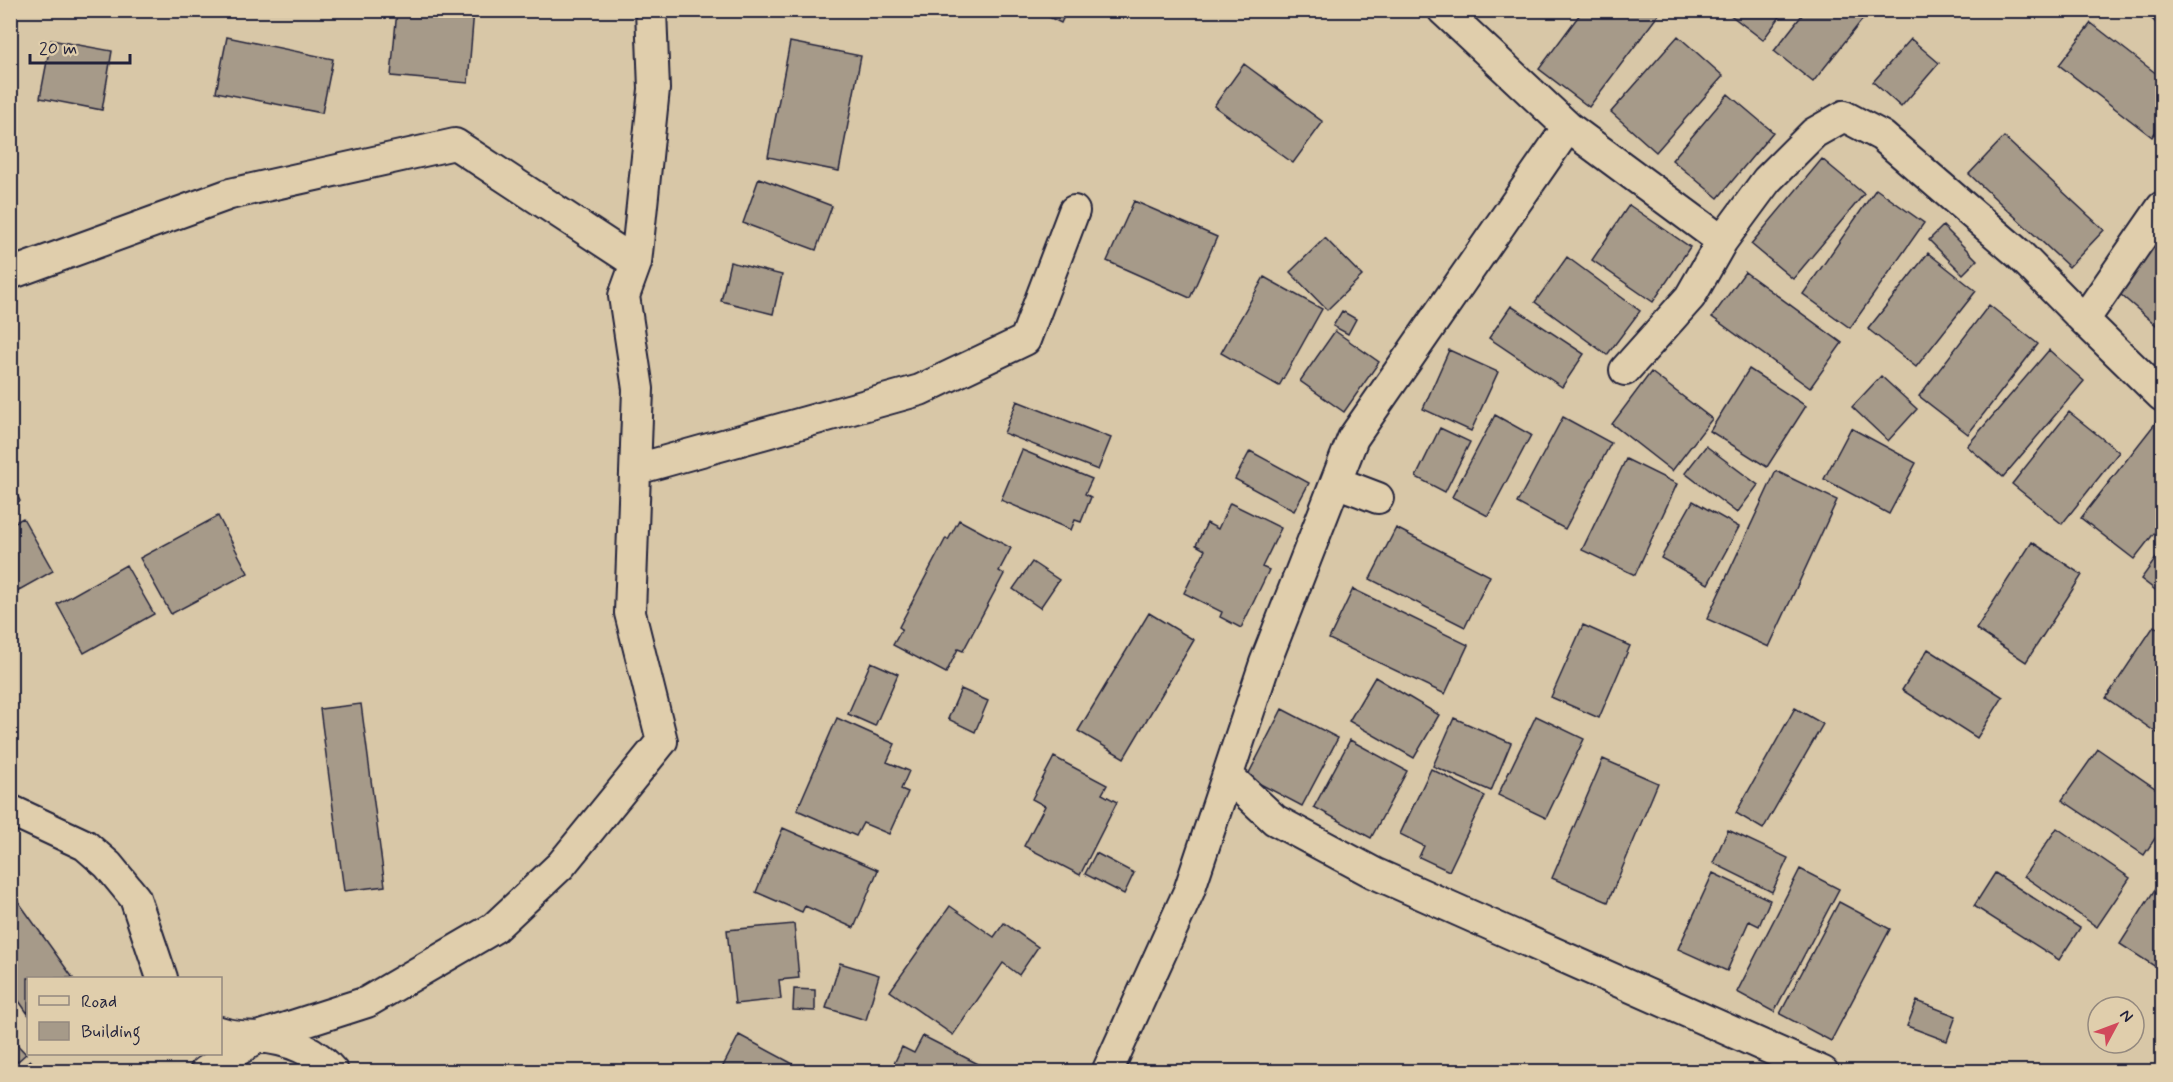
<svg xmlns="http://www.w3.org/2000/svg" width="2173" height="1082" font-family="Mynerve,sans-serif">
  <style>
    .building { fill: #a69a89; stroke: #22223b; stroke-width: 1.5 }
    .lines { fill: none; stroke-linecap: round; stroke-linejoin: round }
    .minor-casing { stroke: #22223b; stroke-width: 34 }
    .minor { stroke: #e0ceac; stroke-width: 30 }
  </style>
  <rect width="100%" height="100%" fill="#d8c7a7"/>
  <filter id="ink" filterUnits="userSpaceOnUse"><feTurbulence type="fractalNoise" baseFrequency=".0167" numOctaves="2"/><feDisplacementMap in="SourceGraphic" scale="12" xChannelSelector="R" yChannelSelector="G"/><feConvolveMatrix kernelMatrix="1 2 1 2 8 2 1 2 1" color-interpolation-filters="sRGB"/></filter>
  <g filter="url(#ink)">
    <path class="building" d="M397 10H474L468 83 391 76Z
      M1035 10H1067L1061 23Z
      M1583 10H1662L1589 107 1539 69Z
      M1724 10H1785L1763 40Z
      M1806 10H1870L1813 82 1774 51Z
      M2143 10H2162V29Z
      M2091 23 2162 78V123L2152 137 2059 65Z
      M1678 36 1723 76 1656 152 1611 112Z
      M227 37 333 59 322 113 216 92Z
      M1911 39 1939 63 1901 107 1873 82Z
      M51 40 112 51 102 110 40 98Z
      M790 42 861 56 839 171 768 157Z
      M1244 64 1323 122 1293 163 1214 106Z
      M1728 94 1773 132 1718 198 1672 160Z
      M2004 137 2104 230 2069 267 1969 174Z
      M1822 159 1864 194 1793 279 1751 244Z
      M759 178 832 206 816 250 743 223Z
      M1876 189 1924 223 1850 328 1803 294Z
      M1134 201 1217 237 1190 298 1107 261Z
      M1629 205 1690 247 1653 302 1592 260Z
      M1943 226 1977 260 1963 274 1929 240Z
      M2162 232V330L2114 289Z
      M1325 238 1362 276 1327 310 1290 272Z
      M1928 253 1976 291 1916 367 1868 329Z
      M1567 257 1640 311 1607 355 1535 302Z
      M730 262 782 275 773 314 721 301Z
      M1745 272 1842 343 1810 388 1712 317Z
      M1264 277 1322 309 1279 386 1221 353Z
      M1989 305 2038 344 1968 434 1919 396Z
      M1511 306 1584 354 1562 387 1489 338Z
      M1342 311 1356 319 1348 334 1333 326Z
      M1335 331 1379 362 1344 412 1300 381Z
      M1449 350 1498 372 1471 431 1423 409Z
      M2049 350 2084 381 2003 477 1967 446Z
      M1749 369 1806 406 1767 467 1710 431Z
      M1651 372 1712 419 1672 471 1612 424Z
      M1881 376 1917 409 1888 441 1852 407Z
      M1017 401 1111 438 1098 470 1004 433Z
      M2069 412 2119 452 2062 524 2012 484Z
      M1495 415 1531 435 1488 516 1452 497Z
      M1563 417 1611 443 1565 529 1517 503Z
      M2157 421 2162 425V523L2134 559 2081 518Z
      M1440 428 1470 442 1445 492 1416 477Z
      M1851 428 1916 463 1889 514 1824 479Z
      M1706 446 1758 485 1737 513 1685 473Z
      M1022 450 1092 479 1085 494 1091 497 1081 522 1075 520 1071 530 1001 500Z
      M1250 451 1309 483 1294 511 1235 479Z
      M1626 459 1677 484 1635 575 1582 550Z
      M1776 471 1837 500 1769 647 1707 619Z
      M10 478 20 501 10 505Z
      M1693 501 1739 527 1708 584 1661 558Z
      M1230 503 1281 528 1262 567 1269 570 1241 628 1220 617 1222 612 1184 593 1205 550 1196 545 1207 523 1218 529Z
      M218 516 248 573 171 614 140 558Z
      M23 518 53 571 10 595V525Z
      M959 520 1011 548 999 571 1004 574 963 651 958 649 946 673 893 645 902 629 899 627 946 538 948 540Z
      M1396 528 1490 576 1465 627 1370 579Z
      M2032 542 2082 575 2026 662 1976 629Z
      M2162 550V595L2141 579Z
      M1032 562 1059 580 1040 608 1013 589Z
      M126 565 154 614 84 653 57 604Z
      M1353 589 1468 645 1445 694 1329 639Z
      M1149 613 1194 640 1124 758 1078 731Z
      M1583 625 1630 646 1599 718 1551 697Z
      M2154 626 2162 632V726L2157 733 2106 698Z
      M1928 649 2003 697 1977 738 1902 690Z
      M871 662 898 674 875 726 848 714Z
      M1375 677 1439 715 1414 758 1349 721Z
      M961 689 988 701 975 732 948 719Z
      M361 704 385 886 344 891 320 709Z
      M1795 708 1823 724 1763 829 1736 813Z
      M1282 709 1338 738 1302 806 1247 777Z
      M1536 716 1584 739 1546 818 1498 795Z
      M837 718 895 744 887 762 909 771 901 789 908 792 889 834 863 823 856 836 797 810Z
      M1454 718 1511 743 1491 791 1433 766Z
      M1350 740 1407 771 1371 838 1314 807Z
      M2098 749 2162 793V828L2144 855 2062 800Z
      M1054 757 1107 785 1102 794 1117 802 1080 875 1024 846 1045 806 1032 799Z
      M1603 759 1658 783 1608 902 1552 878Z
      M1431 769 1485 796 1449 871 1419 857 1424 846 1400 834Z
      M783 828 878 870 854 928 805 906 802 912 756 892Z
      M2057 828 2130 878 2097 927 2024 876Z
      M1728 830 1788 858 1772 892 1713 863Z
      M1096 853 1134 873 1124 894 1085 874Z
      M1800 869 1839 889 1774 1012 1737 992Z
      M1713 873 1770 900 1759 926 1749 921 1727 971 1678 949Z
      M1995 873 2080 928 2059 960 1974 906Z
      M2157 886 2162 890V971L2120 944Z
      M15 897 73 978H28V1014L10 988V900Z
      M1839 902 1890 929 1831 1041 1780 1014Z
      M950 906 994 937 1004 923 1038 947 1019 975 1003 963 953 1035 890 991Z
      M794 924 799 978 779 980 781 999 735 1004 727 930Z
      M840 963 879 975 866 1020 826 1008Z
      M794 989 815 990V1011L793 1010Z
      M1917 1001 1956 1016 1947 1041 1907 1026Z
      M739 1035 808 1072H720Z
      M923 1036 988 1069 987 1072H890L902 1047 914 1053Z
      M10 1037 26 1054 10 1068Z
      M30 1060 41 1072H18Z"/>
    <g class="lines">
      <g class="minor-casing">
        <path id="minor" d="M1443 10 1568 127 1722 241
          M10 274 230 194 455 144 636 263
          M2084 320 2162 207
          M1625 370 1690 297 1722 241 1767 180 1814 133 1844 116 1882 136 2019 254 2084 320 2162 396
          M637 469 920 390 1025 340 1074 211
          M1336 482 1378 498
          M1228 776 1275 820 1374 873 1823 1072
          M10 810 85 845 108 865 135 898 162 978
          M220 1032C233 1037 244 1036 258 1037 286 1039 314 1049 333 1072
          M205 1072 258 1037 367 1002 494 928 561 865 662 741 630 613 638 389 624 296 636 263 654 89 651 10
          M1107 1072 1189 891 1265 663 1353 438 1568 127"/>
      </g>
      <use href="#minor" class="minor"/>
    </g>
  </g>
  <rect width="2173" height="1082" fill="none" stroke="#e0ceac" stroke-width="36"/>
  <rect x="18" y="18" width="2137" height="1046" fill="none" stroke="#22223b" stroke-width="2" filter="url(#ink)"/>
  <rect x="27" y="977" width="195" height="78" fill="#e0ceac" stroke="#94897f" stroke-width="1.5"/>
  <rect x="39" y="996" width="30" height="9" fill="#e0ceac" stroke="#94897f" stroke-width="1.5"/>
  <text x="81" y="1007" font-size="18" fill="#22223b">Road</text>
  <rect x="39" y="1022" width="30" height="18" fill="#a69a89" stroke="#94897f" stroke-width="1.5"/>
  <text x="81" y="1037" font-size="18" fill="#22223b">Building</text>
  <g transform="translate(2116 1025) rotate(49)"><circle r="28" fill="#e0ceac" stroke="#94897f" stroke-width="1.5"/>
  <path d="M0-4.5L10 22L0 15L-10 22Z" fill="#d1495b"/>
  <text y="-9" font-size="16" font-weight="bold" text-anchor="middle" fill="#22223b">N</text>
  </g>
  <path d="M30 54v9h100v-9" fill="none" stroke="#22223b" stroke-width="3"/>
  <text x="39" y="54" font-size="18" fill="#22223b" stroke="#e0ceac" stroke-width="4.5" paint-order="stroke">20 m</text>
</svg>
